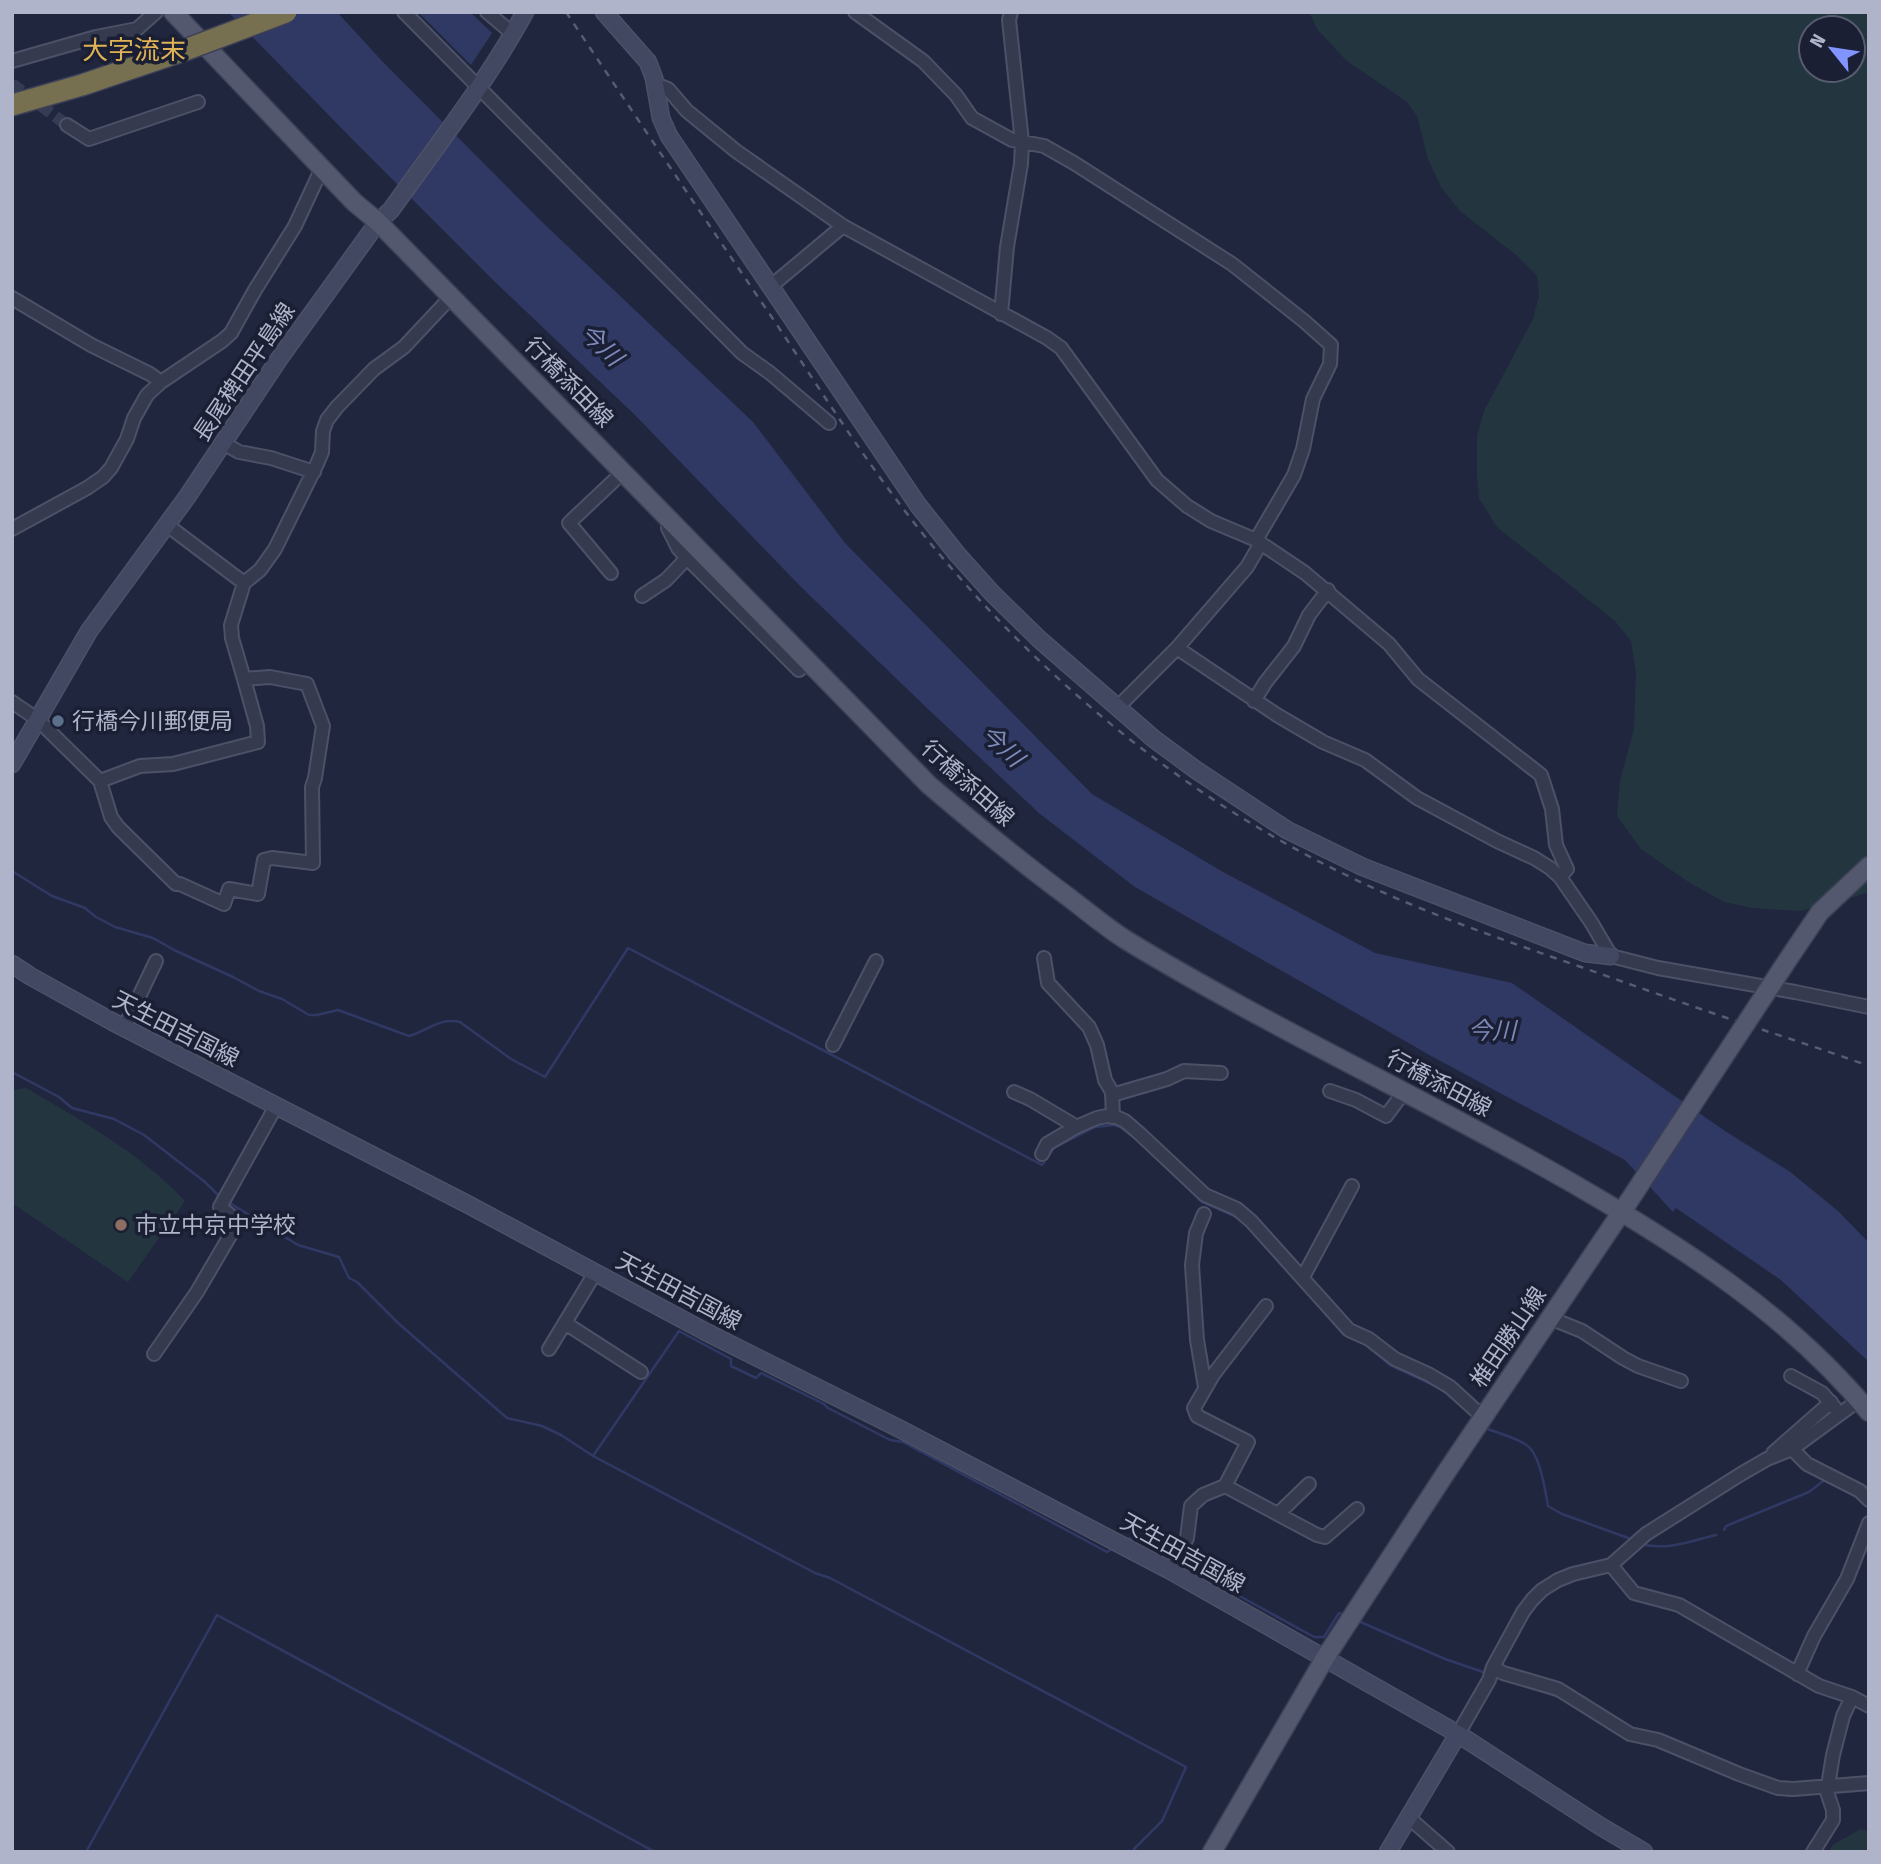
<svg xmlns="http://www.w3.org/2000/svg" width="1881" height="1864" font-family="'Fira Sans Condensed','Noto Sans JP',sans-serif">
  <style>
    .green { fill: #233640; fill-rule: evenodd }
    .water { fill: #2f3964 }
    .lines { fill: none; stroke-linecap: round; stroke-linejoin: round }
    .stream { stroke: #2f3964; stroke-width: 2.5 }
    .street-tunnel { stroke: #363b54; stroke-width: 12; stroke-dasharray: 12 6; stroke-linecap: butt }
    .street-casing { stroke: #4d5167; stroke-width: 16 }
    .secondary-casing { stroke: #4d5167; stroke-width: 19 }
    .primary-casing { stroke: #3b4055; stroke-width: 21 }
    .highway-casing { stroke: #3d4157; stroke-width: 24 }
    .street { stroke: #353a4f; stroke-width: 12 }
    .secondary { stroke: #424762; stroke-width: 16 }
    .primary { stroke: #53586f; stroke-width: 18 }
    .highway { stroke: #767051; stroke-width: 21 }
    .rail { stroke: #565c76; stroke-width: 2.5; stroke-dasharray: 7 7; stroke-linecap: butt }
    .primary-bridge-casing { stroke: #3b4055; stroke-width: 21; stroke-linecap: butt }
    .highway-bridge-casing { stroke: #3d4157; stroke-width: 24; stroke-linecap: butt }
    .primary-bridge { stroke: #53586f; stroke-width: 18 }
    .highway-bridge { stroke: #767051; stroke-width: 21 }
    .service-dot { fill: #5c6f8a; stroke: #1a1f34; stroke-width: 2.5 }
    .education-dot { fill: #8d6e63; stroke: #1a1f34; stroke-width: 2.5 }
    .labels { text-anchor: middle; stroke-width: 7; stroke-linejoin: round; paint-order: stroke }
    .street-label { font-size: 23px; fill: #b0b4ca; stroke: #1a1f34 }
    .poi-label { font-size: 23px; fill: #b0b4ca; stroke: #1a1f34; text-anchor: start }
    .water-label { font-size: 24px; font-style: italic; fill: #7d89b9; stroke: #1a1f34 }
    .quarter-label { font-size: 26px; fill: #e0b256; stroke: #1a1f34 }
  </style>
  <rect width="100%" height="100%" fill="#21263f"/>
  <path class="green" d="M1309 12H1869V892L1831 904 1798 911 1752 908 1724 902 1687 881 1641 849 1617 816 1620 781 1634 729 1636 675 1631 641 1615 621 1497 527 1479 498 1477 477V436L1484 411 1533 319 1539 296 1537 276 1516 255 1460 211 1441 187 1428 159 1417 116 1407 102 1347 61 1317 29ZM1811 28H1853V70H1811Z
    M26 1088C82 1121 140 1153 185 1201L128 1282 12 1203V1090Z
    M1861 1829 1869 1831V1852H1828L1834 1844Z"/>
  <path class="water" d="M228 12H337L382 61 541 221 753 422 845 543 1092 794 1223 872 1375 953 1512 983 1725 1131 1789 1171 1838 1211 1869 1243V1362L1781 1280 1676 1208 1673 1212 1625 1160 1433 1057 1135 887 1040 814 929 710 801 587 636 416 495 282 353 140Z
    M418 12H470L492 33 471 65Z"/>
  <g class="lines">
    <path class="stream" d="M12 871 52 896 85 908 96 917 115 927 153 938 174 950 233 977 259 991 282 999 309 1015H317L338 1010 409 1036C426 1031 441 1017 460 1022L511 1059 545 1077 628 948 1042 1165 1054 1148 1095 1127 1114 1125 1120 1127 1138 1140
      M12 1072 59 1097 72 1108 114 1119 144 1135 205 1182 220 1197
      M1148 1150 1202 1202 1239 1218 1270 1251
      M228 1202 298 1245 339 1257 349 1278 357 1282 398 1323 507 1418 542 1426 561 1435 593 1456 815 1573 830 1578 1186 1767 1162 1821 1134 1849 1137 1852
      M1319 1306 1343 1334 1348 1336
      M1361 1341 1390 1365 1440 1388 1468 1412
      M1484 1425 1488 1429C1500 1434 1514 1437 1525 1444 1540 1452 1545 1490 1548 1506L1562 1514 1631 1539
      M593 1456 679 1331 731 1359V1366L756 1378 761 1373 824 1404 828 1408 890 1440 903 1442 1107 1552 1115 1547
      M1724 1530 1726 1526 1809 1492 1827 1478
      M1126 1540 1130 1538 1145 1543 1174 1559
      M1641 1544C1668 1551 1690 1541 1716 1535
      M1180 1563 1314 1637H1324L1339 1613 1344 1615
      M1356 1620 1445 1659 1486 1673
      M1532 1688 1559 1697
      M1627 1739 1641 1743
      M1830 1793 1869 1790
      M1782 1794 1788 1796 1824 1793
      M86 1852 217 1615 655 1852"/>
    <path class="street-tunnel" d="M12 84 67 125"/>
    <g class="street-casing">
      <path id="street" d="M404 12 742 353 770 373 829 423
        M487 12 513 34
        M855 12 923 61 956 95 972 118 1012 140 1044 146 1074 163 1232 264 1304 321 1331 345 1330 364 1313 399 1303 449 1294 475 1256 540
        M12 61 96 37 137 29 156 12
        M655 84 668 89 687 111 736 151 843 226 1047 338 1061 348 1157 480 1187 506 1211 521 1256 540 1305 573 1389 644 1418 679 1541 775 1552 809 1556 845 1567 869 1560 877
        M67 125 89 139 198 102
        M770 287 843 226
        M12 298 91 345 150 374 161 382
        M1001 314 1007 247 1021 164 1022 142 1009 20 1011 12
        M223 443 239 452 271 458 314 472
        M672 523 668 528 678 548 685 556 799 670 808 661
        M12 529 87 488 103 477 111 468 127 439 134 418 147 395 161 382 222 341 231 333 255 290 295 226 322 168
        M611 573 569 523 623 472
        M244 583 260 570 275 549 317 464 322 452 323 431 327 420 337 407 374 369 404 347 451 297
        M642 596 666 580 687 558
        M1177 648 1277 715 1323 742 1365 760 1417 798 1497 841 1534 858 1550 868 1560 877 1591 922 1611 956 1658 968 1795 992 1869 1007
        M1254 701 1265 683 1294 646 1309 615 1328 590
        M12 702 37 719 100 781 111 817 118 827 176 884H180L224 904 229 889 258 894 264 860 272 858 313 863 312 787 315 778 323 726 307 684 270 677 244 679 232 638 231 625 244 583 167 525
        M1117 708 1177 648 1247 567 1261 543
        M100 781 140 766 173 764 258 742 257 726 244 679
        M1044 958 1048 983 1089 1027 1097 1045 1105 1080 1112 1092 1113 1117
        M124 1028 156 961
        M833 1045 876 961
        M1330 1091 1356 1100 1386 1116 1404 1092
        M1014 1092 1030 1099 1077 1127
        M1112 1095 1167 1079 1184 1071 1221 1073
        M1042 1154 1047 1144 1076 1127 1097 1118 1107 1116 1116 1117 1125 1121 1140 1134 1205 1195 1237 1209 1251 1221 1349 1330 1369 1339 1395 1359 1428 1374 1450 1387 1484 1418
        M1204 1214 1196 1233 1192 1265 1197 1340 1205 1387
        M1303 1277 1352 1186
        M1550 1318 1582 1331 1623 1358 1638 1366 1681 1381
        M565 1323 641 1372
        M549 1349 595 1273
        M154 1354 197 1292 231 1234 234 1218 220 1207 276 1106
        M1791 1376 1822 1393 1835 1408
        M1792 1449 1807 1464 1860 1491 1869 1500
        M1773 1453 1831 1402
        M1225 1486 1317 1535 1325 1537 1357 1509
        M1278 1514 1309 1484
        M1611 1565 1634 1593 1679 1605 1819 1686 1852 1697 1869 1706
        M1171 1571 1187 1538 1191 1506 1203 1495 1225 1486 1248 1442 1197 1416 1194 1408 1213 1375 1266 1306
        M1493 1667 1503 1673 1558 1689 1630 1734 1658 1740 1739 1774 1778 1788 1793 1789 1869 1783
        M1797 1674 1814 1636 1847 1579 1869 1523
        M1458 1734 1489 1680 1493 1667 1523 1612 1532 1600 1542 1590 1558 1580 1573 1574 1611 1565 1646 1534 1741 1474 1767 1459 1792 1449 1859 1400
        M1408 1817 1448 1852
        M1813 1852 1833 1820V1810L1827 1792 1833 1755 1843 1716 1852 1697"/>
    </g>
    <g class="secondary-casing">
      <path id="secondary" d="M604 12 648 62 654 78 661 118 669 136 918 505 957 554 992 593 1039 639 1154 739 1196 770 1287 830 1363 867 1585 953 1611 956
        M12 764 89 631 187 497 279 359 378 222 391 210C437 145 487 82 525 12
        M12 964 30 976 113 1022 469 1205 706 1332 900 1429 1171 1571 1458 1734 1600 1826 1644 1852
        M1388 1852 1458 1734"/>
    </g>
    <g class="primary-casing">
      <path id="primary" d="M173 12 354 202 378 222 929 785C976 825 1022 863 1071 899 1089 913 1107 928 1126 940 1271 1028 1426 1099 1572 1183 1681 1246 1788 1314 1869 1412
        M1785 964 1820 912 1869 866
        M1212 1852 1325 1658 1447 1471 1627 1204"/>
    </g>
    <g class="highway-casing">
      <path id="highway" d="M12 105 82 85 185 50"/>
    </g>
    <use href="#street" class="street"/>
    <use href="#secondary" class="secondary"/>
    <use href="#primary" class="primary"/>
    <use href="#highway" class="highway"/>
    <path class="rail" d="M566 12C634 114 702 215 771 316 818 386 863 458 915 524 1030 670 1177 793 1344 874 1412 908 1484 933 1555 958 1616 979 1676 1001 1736 1021 1781 1036 1825 1050 1869 1066"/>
    <g class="primary-bridge-casing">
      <path id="primary-bridge" d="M1627 1204 1785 964"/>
    </g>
    <g class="highway-bridge-casing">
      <path id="highway-bridge" d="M185 50 286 12"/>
    </g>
    <use href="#primary-bridge" class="primary-bridge"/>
    <use href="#highway-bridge" class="highway-bridge"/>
  </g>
  <circle class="service-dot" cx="58" cy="721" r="7"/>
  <circle class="education-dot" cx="121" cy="1225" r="7"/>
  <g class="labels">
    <g class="street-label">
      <text transform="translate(244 372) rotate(-56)" y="8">長尾稗田平島線</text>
      <text transform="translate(569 382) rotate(46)" y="8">行橋添田線</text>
      <text transform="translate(968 783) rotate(42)" y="8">行橋添田線</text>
      <text transform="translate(176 1029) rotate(27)" y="8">天生田吉国線</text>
      <text transform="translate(1439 1083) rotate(28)" y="8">行橋添田線</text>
      <text transform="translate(679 1291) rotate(28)" y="8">天生田吉国線</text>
      <text transform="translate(1508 1337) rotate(-56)" y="8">椎田勝山線</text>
      <text transform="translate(1183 1553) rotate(29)" y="8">天生田吉国線</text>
    </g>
    <g class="poi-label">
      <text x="72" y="729">行橋今川郵便局</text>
      <text x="135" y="1233">市立中京中学校</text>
    </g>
    <g class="water-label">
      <text transform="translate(601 345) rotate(44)" y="8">今川</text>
      <text transform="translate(1002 746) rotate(43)" y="8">今川</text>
      <text x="1492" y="1039">今川</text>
    </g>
    <g class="quarter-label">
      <text x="134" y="59">大字流末</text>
    </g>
  </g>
  <rect width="1881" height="1864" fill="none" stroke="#b0b4ca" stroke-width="28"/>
  <g transform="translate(1832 49) rotate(300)"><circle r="33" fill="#1a1f34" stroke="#565b70" stroke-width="2"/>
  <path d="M0-5L12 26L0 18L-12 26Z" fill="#8194ff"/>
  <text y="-10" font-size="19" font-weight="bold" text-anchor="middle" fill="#b0b4ca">N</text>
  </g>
</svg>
